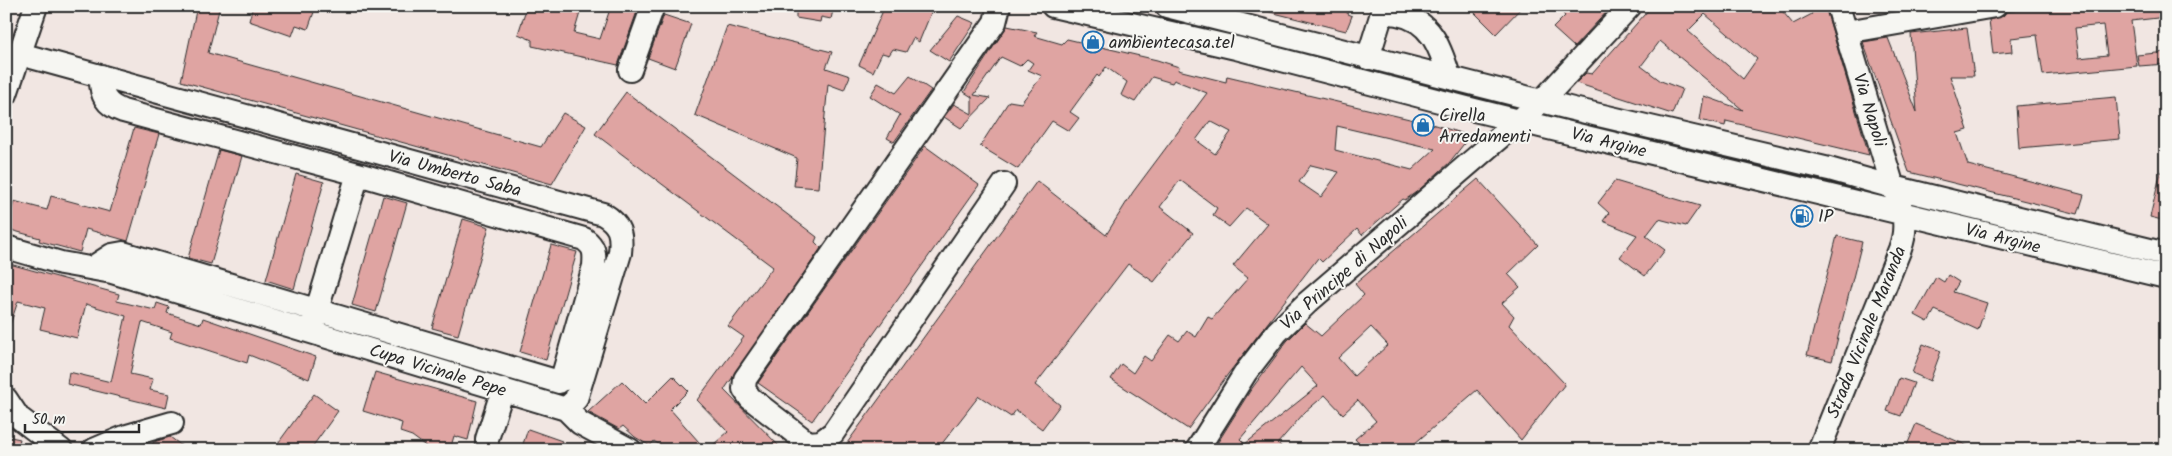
<svg xmlns="http://www.w3.org/2000/svg" width="2172" height="456" font-family="Kalam,sans-serif">
  <style>
    .building { fill: #dfa4a2; stroke: #2b2b2b; fill-rule: evenodd }
    .lines { fill: none; stroke-linecap: round; stroke-linejoin: round }
    .minor-casing { stroke: #2b2b2b; stroke-width: 26 }
    .minor { stroke: #f6f6f2; stroke-width: 22 }
    .labels { text-anchor: middle; stroke-width: 4; stroke-linejoin: round; paint-order: stroke }
    .poi-label { font-size: 18px; fill: #2b2b2b; stroke: #f6f6f2; text-anchor: start }
    .street-label { font-size: 18px; fill: #2b2b2b; stroke: #f6f6f2 }
  </style>
  <rect width="100%" height="100%" fill="#f1e6e2"/>
  <filter id="ink" filterUnits="userSpaceOnUse"><feTurbulence type="fractalNoise" baseFrequency=".02" numOctaves="2"/><feDisplacementMap in="SourceGraphic" scale="10" xChannelSelector="R" yChannelSelector="G"/><feConvolveMatrix kernelMatrix="1 2 1 2 8 2 1 2 1" color-interpolation-filters="sRGB"/></filter>
  <g filter="url(#ink)">
    <path class="building" d="M197 6H220L208 53 541 147 563 113 586 126 552 184 181 81Z
      M253 6H296L314 12 308 29 296 25 292 36 249 21Z
      M527 6 542 10 543 6H582L574 33 600 39 611 6H639L618 65 532 46V40L518 34Z
      M796 6H834L831 19 821 17 820 22 796 18Z
      M885 6 933 8 919 42 913 38 906 52 893 49 889 55 882 53 873 72 859 65Z
      M1266 6H1350L1347 14 1352 16 1346 31 1266 11Z
      M1468 6H1523L1496 34Z
      M1557 6H1612L1574 47 1553 28 1565 16Z
      M1652 6H1778L1793 24 1812 14 1808 6H1825L1869 155 1726 121 1725 126 1700 120 1704 96 1743 110 1660 41 1641 66 1661 81 1682 89 1672 114 1576 83 1586 73 1592 74ZM1705 14 1757 59 1743 79 1688 31Z
      M2048 6H2166V17L2131 21 2137 66 2043 75 2037 35 2011 38 2012 52 1993 54 1989 20 2003 16 2006 12ZM2103 25 2107 55 2079 58 2075 28Z
      M664 15 691 24 675 68 648 58Z
      M958 16 975 23 949 62 930 50Z
      M727 26 832 52 826 68 850 76 844 90 828 84 818 188 794 186 797 158 695 115Z
      M1007 26 1037 32 1034 36 1062 44 1067 39 1157 60 1179 67 1178 70 1226 82 1227 76 1435 125 1470 136 1449 163 1419 190 1405 200 1403 199 1362 235 1357 229 1322 262 1318 258 1228 374 1188 429 1111 379 1121 364 1133 373 1144 356 1151 361 1170 335 1179 341 1187 331 1196 337 1208 317 1212 319 1248 278 1233 266 1268 224 1246 208 1229 227 1213 215 1217 208 1180 180 1160 207 1193 233 1154 282 1128 264 1035 385 1060 405 1042 429 1016 410 1011 417 979 396 937 450H842L1037 181 1106 235 1133 192 1207 93 1174 80 1172 83 1152 77 1135 102 1121 95 1127 82 1106 67 1099 77 1097 75 1070 112 1079 118 1069 131 1052 121 1018 169 980 146 1009 101 1021 103 1042 76 1028 70 1033 63 1027 59 1020 66 1001 57 974 95 990 98 961 128 944 117 954 104 972 114V97L964 92ZM1210 121 1231 132 1215 154 1196 140ZM1337 126 1435 149 1412 170 1335 150ZM1311 165 1339 172 1321 197 1299 182Z
      M1967 28 1974 76H1950L1968 130 1957 133 1968 165 2084 195 2078 214 1909 172 1863 42 1888 38 1917 112 1911 34Z
      M2166 52V64L2139 66 2137 55Z
      M910 76 931 90 894 142 887 138 900 115 870 96 878 83 896 93Z
      M626 92 817 237 815 242 821 248 724 390 783 450H707L728 432 697 400 744 337 728 326 773 267 595 134Z
      M2116 97 2120 139 2019 148 2016 106Z
      M134 128 159 134 128 241 86 229 80 252 39 241 40 238 7 229 14 201 47 210 51 196 110 212Z
      M925 146 979 185 812 421 758 383Z
      M219 150 242 156 211 264 188 258Z
      M2161 171H2166V221L2150 217Z
      M296 174 324 182 294 289 266 280Z
      M1478 179 1538 245 1508 274 1520 287 1502 303 1514 316 1509 325 1565 384 1521 440 1477 390 1414 444 1418 450H1365L1355 439 1376 421 1358 400 1343 414 1325 395 1305 412 1278 443 1284 450H1213L1250 391 1287 341 1305 323 1321 336 1364 295 1355 284ZM1371 327 1388 345 1354 376 1338 358ZM1301 367 1318 386 1245 444 1240 439Z
      M1615 181 1700 206 1686 226 1659 219 1646 236 1665 250 1645 276 1620 257 1637 235 1603 221 1609 213 1598 203Z
      M383 196 407 203 376 312 352 305Z
      M463 219 489 227 458 335 432 328Z
      M1837 236 1862 242 1832 361 1807 355Z
      M551 245 577 252 546 360 520 352Z
      M6 263 119 294 117 301 155 310 157 303 169 307 167 313 201 324 203 318 316 357 309 379 249 355 247 363 170 338 172 332 142 322 130 374 153 379 150 390 169 394 166 408 67 384 69 372 111 382 126 316 86 304 77 338 40 329 45 308 18 301 9 328H6Z
      M1948 275 1959 282 1953 292 1987 303 1978 330 1935 310 1928 322 1915 315 1936 277 1944 282Z
      M1923 344 1941 351 1930 381 1912 373Z
      M375 372 477 401 468 440 454 436 450 450H431L412 436 400 432 402 423 363 411Z
      M673 376 688 391 670 409 706 450H666L654 441 650 446 635 437 623 426 619 429 588 412 622 381 645 404Z
      M1899 378 1914 383 1901 416 1887 411Z
      M314 394 338 411 310 450H273Z
      M1916 424 1943 435 1977 450H1905Z
      M528 429 562 441 558 450H521Z
      M6 436 20 439 17 450H6Z
      M170 437 187 450H148L154 442Z"/>
    <g class="lines">
      <g class="minor-casing">
        <path id="minor" d="M999 6 995 22 745 379 744 389 750 398 808 443 821 442 833 433 1004 184
          M1053 6 1236 48 1474 110 2166 277
          M1167 6 1569 108 1829 169 1893 187 2166 254
          M1846 32 1995 6
          M20 54 603 214C620 224 622 234 620 253L576 399 566 409
          M1368 58 1382 13C1387 12 1392 13 1397 14 1431 20 1440 47 1449 76
          M630 70 653 6
          M6 94 36 6
          M6 247 61 263 112 272 566 409
          M92 268 112 255 123 253 559 382 562 379 594 266C595 253 595 247 584 239L358 174 123 111C106 105 100 95 101 76
          M313 323 358 174
          M6 399 18 417 61 450
          M566 409 580 423 630 450
          M94 450 127 436 172 423
          M487 450V439L503 389
          M1197 450 1246 372 1277 332 1308 302 1542 101 1630 6
          M1819 450 1900 249C1909 224 1903 211 1893 187L1838 6"/>
      </g>
      <use href="#minor" class="minor"/>
    </g>
  </g>
  <defs>
    <g id="shop-ring" transform="scale(1.125)"><circle r="9.5" fill="#f6f6f2" stroke="#1f6fb2" stroke-width="1.5"/><path d="M-5-2.5h2.3a2.7 3.5 0 0 1 5.4 0H5L5.5 6h-11ZM-1.5-2.5h3a1.5 2.3 0 0 0-3 0Z" fill="#1f6fb2"/></g>
    <g id="fuel-ring" transform="scale(1.125)"><circle r="9.5" fill="#f6f6f2" stroke="#1f6fb2" stroke-width="1.5"/><path d="M-5.5-6h7V0h2V4h1.3V-2.5L3-4.5l.8-.8L6-3V5H2.5V1h-1V6h-7ZM-4.2-4.7v3.2H.2V-4.7Z" fill="#1f6fb2"/></g>
  </defs>
  <g fill-rule="evenodd">
    <use href="#shop-ring" x="1093" y="42"/>
    <use href="#shop-ring" x="1423" y="125"/>
    <use href="#fuel-ring" x="1802" y="216"/>
  </g>
  <g class="labels">
    <g class="poi-label">
      <text x="1109" y="48">ambientecasa.tel</text>
      <text x="1439" y="121">Cirella<tspan x="1439" dy="21">Arredamenti</tspan></text>
      <text x="1818" y="222">IP</text>
    </g>
    <g class="street-label">
      <text transform="translate(1870 110) rotate(73)" y="6">Via Napoli</text>
      <text transform="translate(1609 142) rotate(14)" y="6">Via Argine</text>
      <text transform="translate(455 173) rotate(15)" y="6">Via Umberto Saba</text>
      <text transform="translate(2003 238) rotate(14)" y="6">Via Argine</text>
      <text transform="translate(1344 273) rotate(-41)" y="6">Via Principe di Napoli</text>
      <text transform="translate(1866 332) rotate(-68)" y="6">Strada Vicinale Maranda</text>
      <text transform="translate(438 370) rotate(17)" y="6">Cupa Vicinale Pepe</text>
    </g>
  </g>
  <rect width="2172" height="456" fill="none" stroke="#f6f6f2" stroke-width="25"/>
  <rect x="12" y="12" width="2147" height="431" fill="none" stroke="#2b2b2b" stroke-width="2" filter="url(#ink)"/>
  <path d="M25 424v8h114v-8" fill="none" stroke="#2b2b2b" stroke-width="2.5"/>
  <text x="32" y="424" font-size="15" fill="#2b2b2b" stroke="#f6f6f2" stroke-width="4" paint-order="stroke">50 m</text>
</svg>
